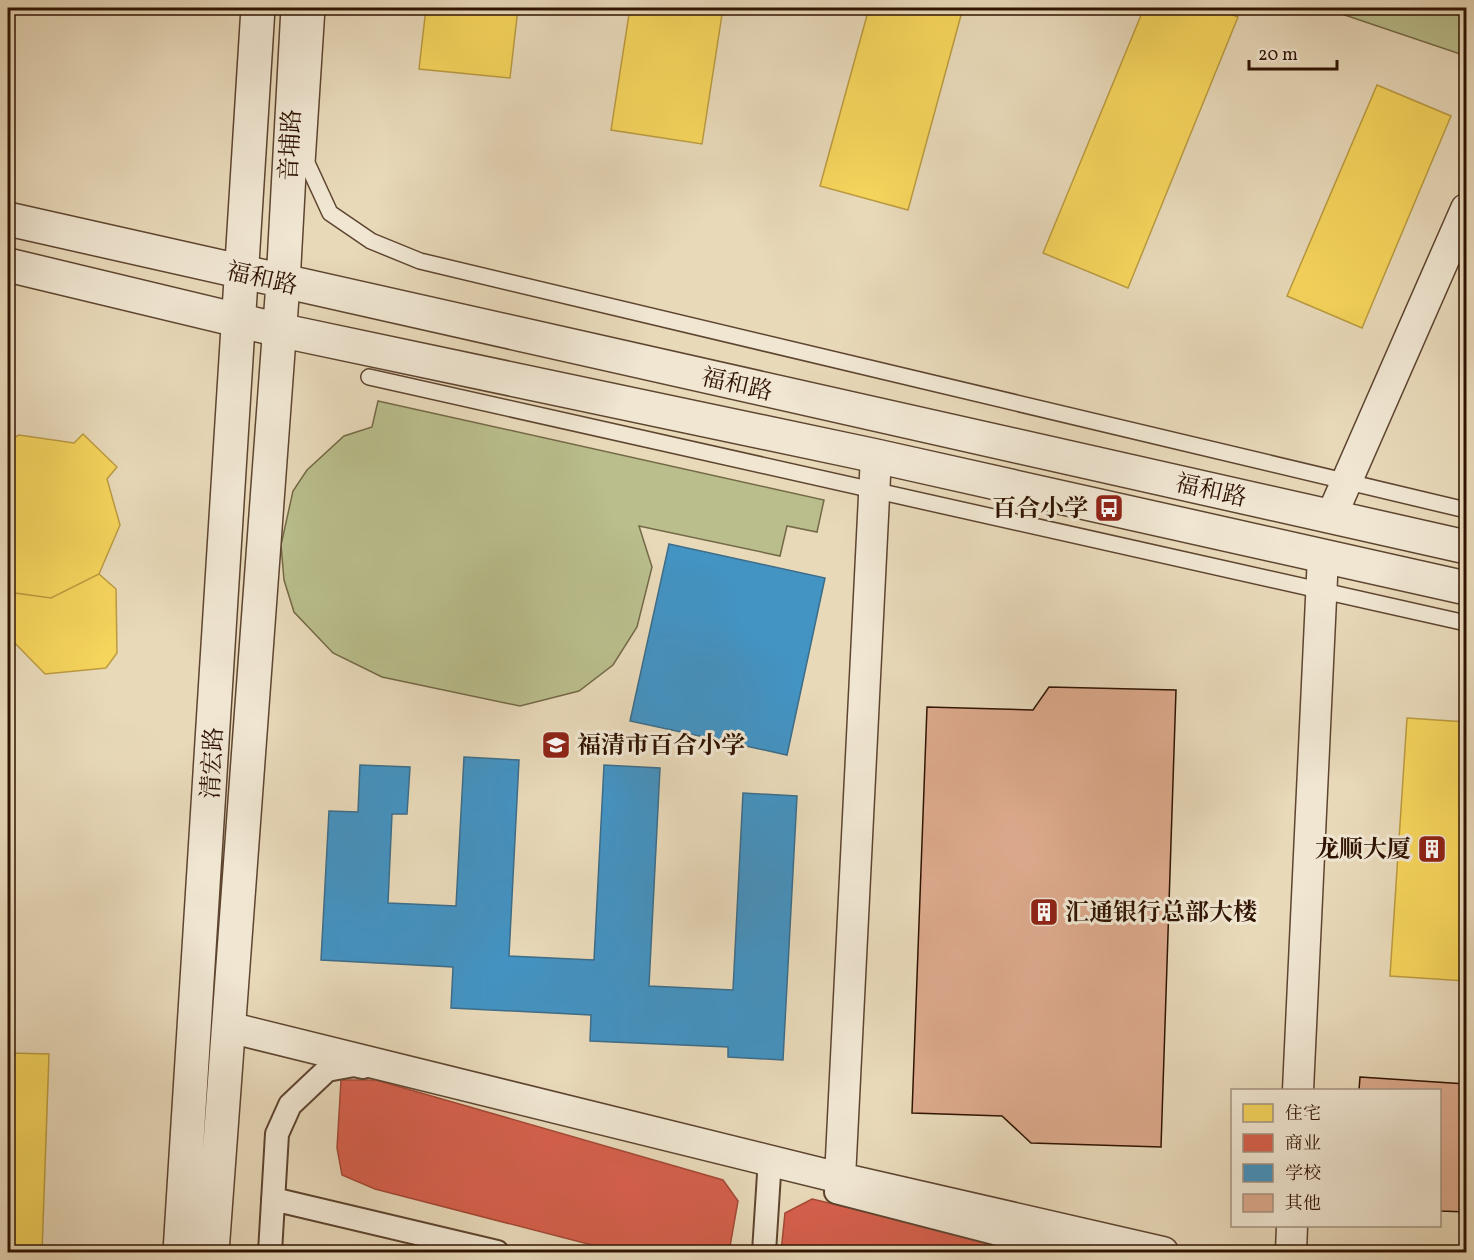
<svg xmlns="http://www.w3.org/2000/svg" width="1474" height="1260" font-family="Vollkorn,'Noto Serif SC',serif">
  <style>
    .green { fill: #b9be8c; stroke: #746947; stroke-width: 1.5 }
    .homes { fill: #f6d55c; stroke: #bb9b41; stroke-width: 1.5 }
    .shops { fill: #d6604d; stroke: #a44936; stroke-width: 1.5 }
    .schools { fill: #4393c3; stroke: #3d6d89; stroke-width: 1.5 }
    .building { fill: #dca98c; stroke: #301402; stroke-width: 1.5 }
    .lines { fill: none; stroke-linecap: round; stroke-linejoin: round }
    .service-casing { stroke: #5e4530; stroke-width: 18 }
    .pedestrian-casing { stroke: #5e4530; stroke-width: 26 }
    .minor-casing { stroke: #5e4530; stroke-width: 33 }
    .tertiary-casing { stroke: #5e4530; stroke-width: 36 }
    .service { stroke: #f0e6d2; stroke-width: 15 }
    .pedestrian { stroke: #f0e6d2; stroke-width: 22 }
    .minor { stroke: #f0e6d2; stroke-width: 30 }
    .tertiary { stroke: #f0e6d2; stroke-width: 33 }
    .labels { text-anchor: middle; stroke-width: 6; stroke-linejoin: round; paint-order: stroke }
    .street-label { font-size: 24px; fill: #301402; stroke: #f0e6d2 }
    .poi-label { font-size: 24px; font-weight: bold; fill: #301402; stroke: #f0e6d2; text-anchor: end }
  </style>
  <rect width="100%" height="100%" fill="#e8d9b9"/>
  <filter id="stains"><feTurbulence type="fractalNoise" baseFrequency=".00333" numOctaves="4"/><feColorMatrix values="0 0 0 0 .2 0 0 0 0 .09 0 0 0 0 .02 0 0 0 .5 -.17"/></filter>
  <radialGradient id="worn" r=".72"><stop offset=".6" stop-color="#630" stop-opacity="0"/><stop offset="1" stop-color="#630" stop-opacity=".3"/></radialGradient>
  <path class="green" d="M1324 8H1466V56Z
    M378 401 824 500 817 532 787 526 780 556 639 526 652 567 637 627 613 665 579 691 520 706 382 677 333 653 294 612 284 580 281 545 293 491 307 470 344 436 372 427Z"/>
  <path class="homes" d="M426 8H518L510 78 419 69Z
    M630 8H723L702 144 611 130Z
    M869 8H963L908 210 820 186Z
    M1144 8H1214L1238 17 1128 288 1043 253Z
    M1377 85 1451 116 1362 328 1287 296Z
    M83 434 117 467 107 479 120 525 99 574 51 598 8 592V441L19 435 74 443Z
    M83 434 117 467 107 479 120 525 99 574 116 589 117 653 106 668 45 674 8 636V441L19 435 74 443Z
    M1407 718 1466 722V981L1390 976Z
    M8 1053 49 1054 42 1252H8Z"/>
  <path class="shops" d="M341 1080H376L723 1180 738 1201 729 1252H619L375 1189 342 1175 337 1148Z
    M812 1199 1037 1252H781L785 1213Z"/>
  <path class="schools" d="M669 544 825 578 787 755 630 721Z
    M464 757 519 760 509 956 594 960 604 765 660 768 649 986 733 990 743 793 797 796 783 1060 728 1057V1047L590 1041 591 1015 451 1008 453 967 321 960 329 811 358 812 360 765 410 767 407 814H392L388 903 456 906Z"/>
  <path class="building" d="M1049 687 1176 690 1161 1147 1031 1143 1002 1116 912 1113 927 707 1033 710Z
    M1360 1077 1466 1084V1212L1440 1211V1090H1359Z"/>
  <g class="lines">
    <g class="service-casing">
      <path id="service" d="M317 8 307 163 330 213 371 241 420 261 1466 510
        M369 377 1466 623"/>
    </g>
    <g class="pedestrian-casing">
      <path id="pedestrian" d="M836 1192 1068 1252
        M273 1199 497 1252
        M270 1252 277 1134 290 1105 327 1070 354 1065 363 1067
        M764 1252 769 1174"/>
    </g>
    <g class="minor-casing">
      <path id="minor" d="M1331 517 1466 209
        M228 1027 840 1178 1163 1252
        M1298 1090 1323 556
        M840 1178 876 456
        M1291 1252 1292 1226"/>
    </g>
    <g class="tertiary-casing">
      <path id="tertiary" d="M8 219 1466 547
        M8 265 279 330 876 456 1466 588
        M180 1252 258 8
        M212 1252 283 283 298 8"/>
    </g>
    <use href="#service" class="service"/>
    <use href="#pedestrian" class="pedestrian"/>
    <use href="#minor" class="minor"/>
    <use href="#tertiary" class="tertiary"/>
  </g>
  <defs>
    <g id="bus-square" transform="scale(1.5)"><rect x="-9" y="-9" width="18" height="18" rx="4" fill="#8f2418" stroke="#f0e6d2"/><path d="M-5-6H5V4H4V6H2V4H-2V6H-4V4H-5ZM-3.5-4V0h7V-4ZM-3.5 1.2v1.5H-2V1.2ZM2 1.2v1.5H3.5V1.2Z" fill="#fff"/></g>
    <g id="school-square" transform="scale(1.5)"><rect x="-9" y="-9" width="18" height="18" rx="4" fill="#8f2418" stroke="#f0e6d2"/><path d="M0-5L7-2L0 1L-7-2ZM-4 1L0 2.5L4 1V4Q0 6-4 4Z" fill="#fff"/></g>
    <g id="building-square" transform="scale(1.5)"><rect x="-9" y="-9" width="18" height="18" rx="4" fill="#8f2418" stroke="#f0e6d2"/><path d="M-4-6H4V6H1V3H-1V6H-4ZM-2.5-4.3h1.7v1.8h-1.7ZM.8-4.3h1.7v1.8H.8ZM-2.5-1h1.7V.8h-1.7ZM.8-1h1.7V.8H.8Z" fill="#fff"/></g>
  </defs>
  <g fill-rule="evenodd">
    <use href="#bus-square" x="1109" y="508"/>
    <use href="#school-square" x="556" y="745"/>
    <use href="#building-square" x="1432" y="849"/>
    <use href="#building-square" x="1044" y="912"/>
  </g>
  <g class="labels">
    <g class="street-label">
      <text transform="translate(290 145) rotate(-87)" y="8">音埔路</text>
      <text transform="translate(262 278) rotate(13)" y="8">福和路</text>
      <text transform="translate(737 384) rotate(13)" y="8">福和路</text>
      <text transform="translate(1211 490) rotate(13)" y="8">福和路</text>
      <text transform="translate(212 763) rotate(-87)" y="8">清宏路</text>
    </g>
    <g class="poi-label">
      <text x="1088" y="516">百合小学</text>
      <text x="577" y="753" text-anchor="start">福清市百合小学</text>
      <text x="1411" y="857">龙顺大厦</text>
      <text x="1065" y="920" text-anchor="start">汇通银行总部大楼</text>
    </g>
  </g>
  <rect width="1474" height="1260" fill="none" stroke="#e8d9b9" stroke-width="30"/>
  <rect x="9" y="9" width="1456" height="1242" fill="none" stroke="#301402" stroke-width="3"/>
  <rect x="15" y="15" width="1444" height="1230" fill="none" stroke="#301402" stroke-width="1.5"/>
  <rect x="1231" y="1089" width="210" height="138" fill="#f0e6d2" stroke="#a3927f" stroke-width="1.5"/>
  <rect x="1243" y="1104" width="30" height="18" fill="#f6d55c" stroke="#a3927f" stroke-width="1.5"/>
  <text x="1285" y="1119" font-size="18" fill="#301402">住宅</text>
  <rect x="1243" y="1134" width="30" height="18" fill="#d6604d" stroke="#a3927f" stroke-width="1.5"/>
  <text x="1285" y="1149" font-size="18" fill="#301402">商业</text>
  <rect x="1243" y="1164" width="30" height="18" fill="#4393c3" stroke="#a3927f" stroke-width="1.5"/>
  <text x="1285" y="1179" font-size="18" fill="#301402">学校</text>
  <rect x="1243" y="1194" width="30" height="18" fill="#dca98c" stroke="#a3927f" stroke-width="1.5"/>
  <text x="1285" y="1209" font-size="18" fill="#301402">其他</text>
  <path d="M1249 60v9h88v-9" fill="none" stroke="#301402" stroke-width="3"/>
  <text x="1258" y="60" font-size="18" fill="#301402" stroke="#f0e6d2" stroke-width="4.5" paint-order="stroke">20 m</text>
  <rect width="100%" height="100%" filter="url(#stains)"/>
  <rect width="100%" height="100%" fill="url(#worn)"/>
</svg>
